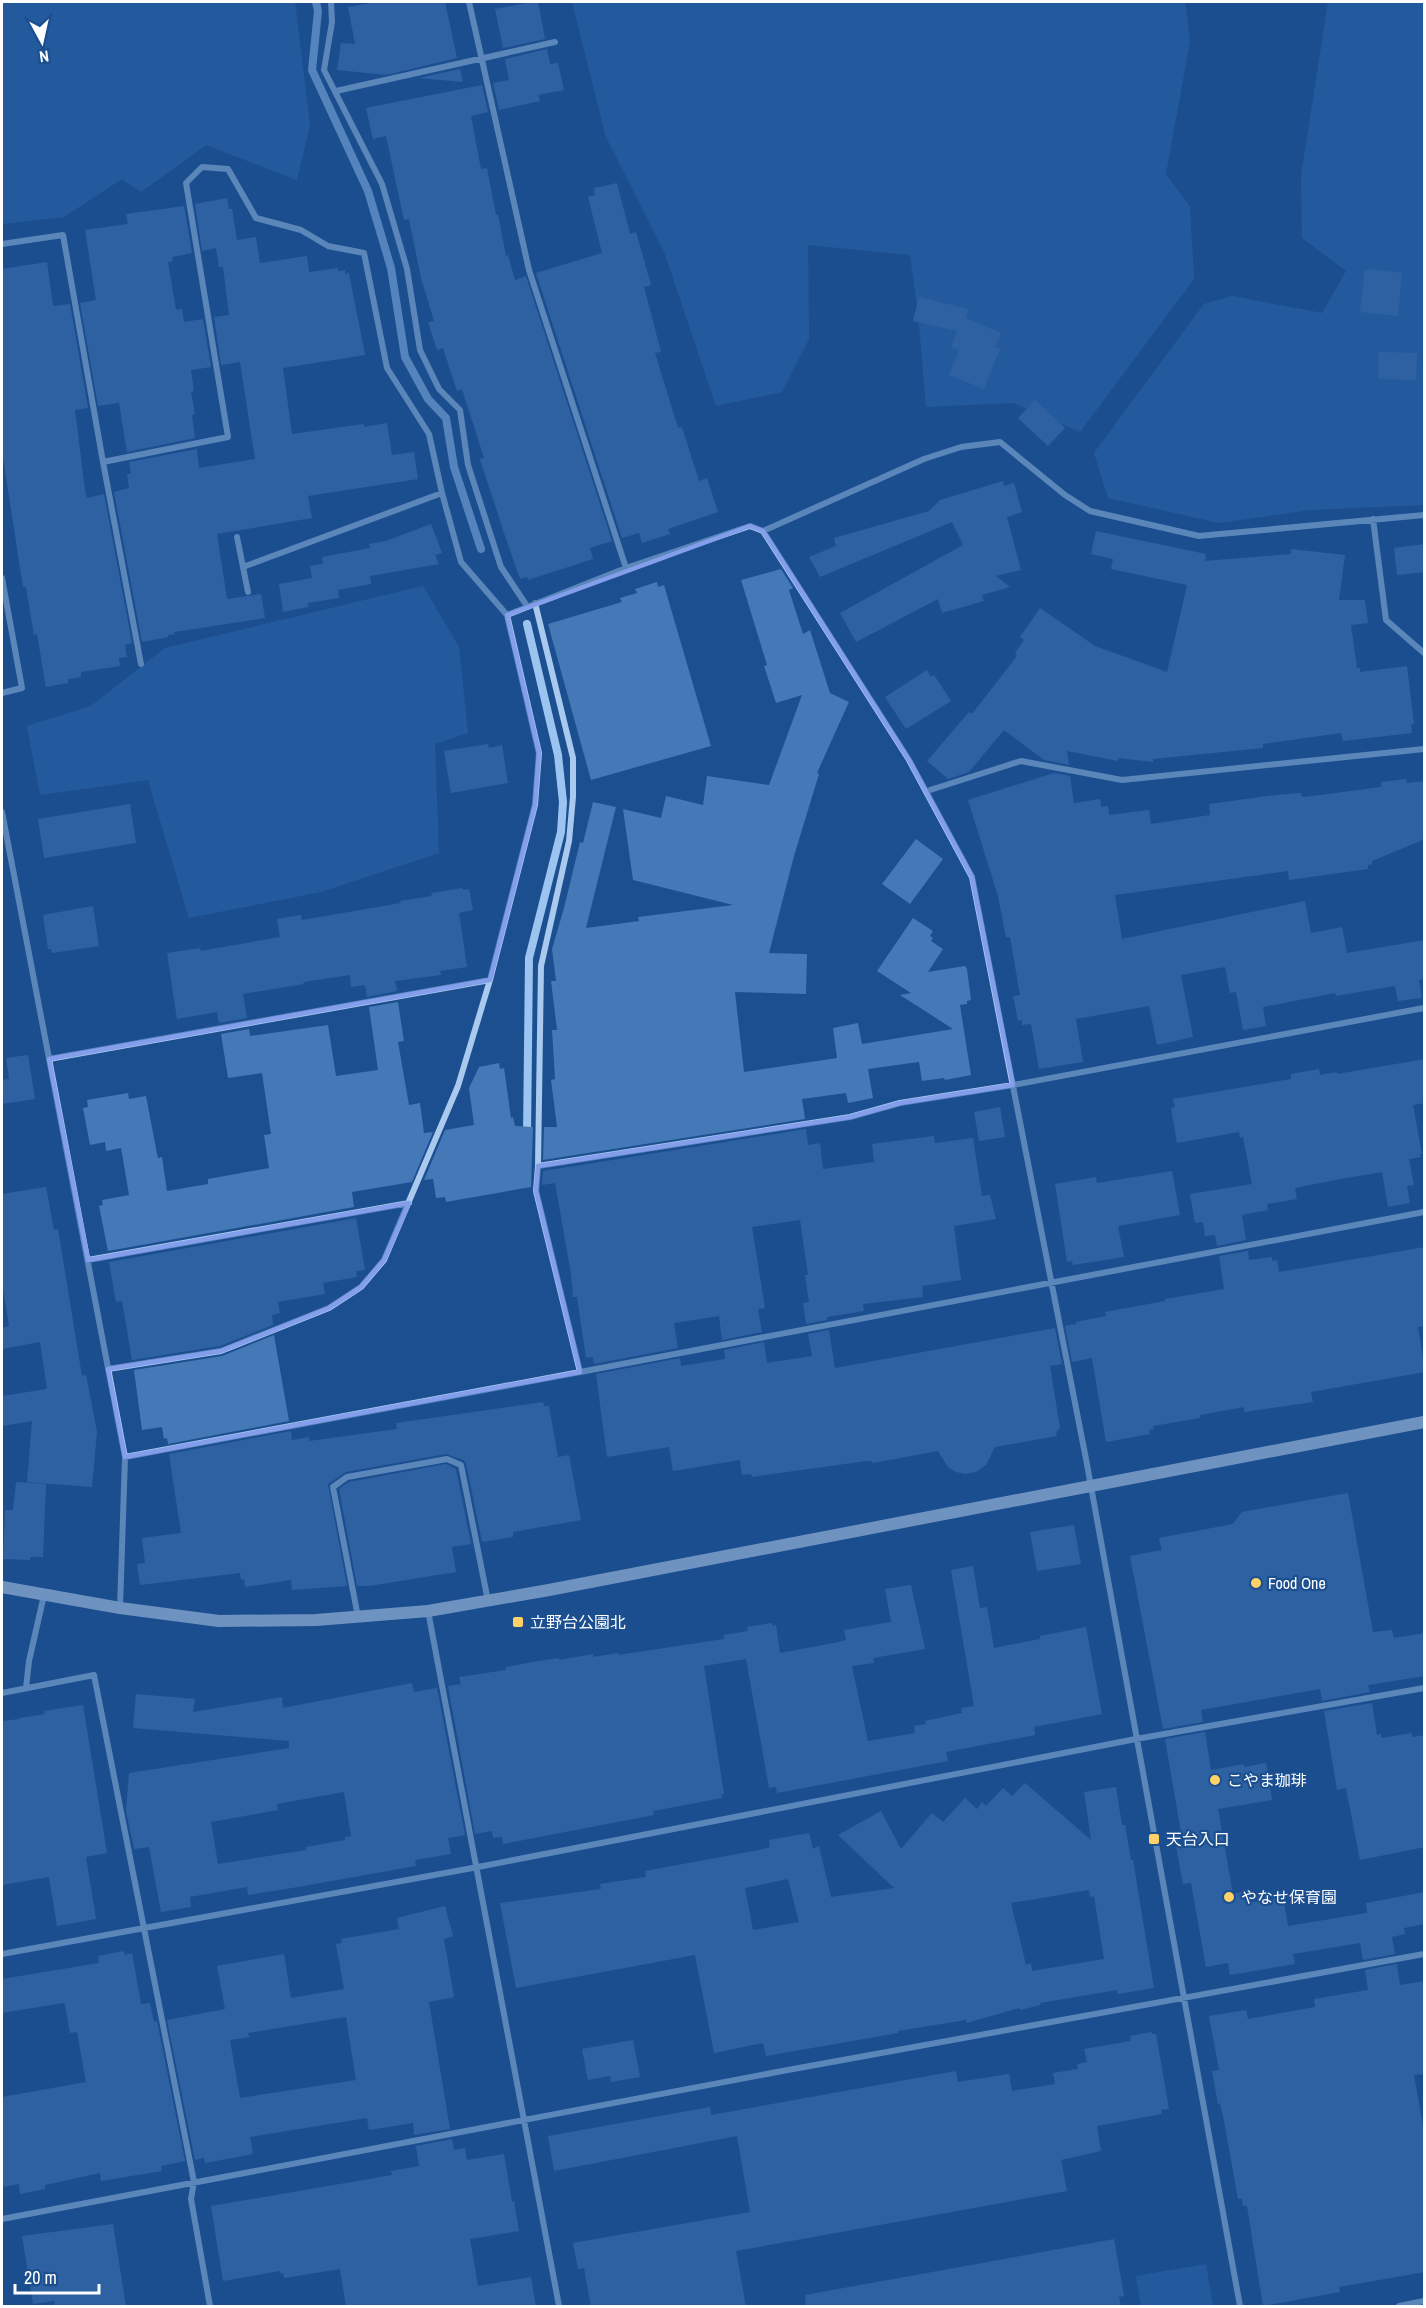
<svg xmlns="http://www.w3.org/2000/svg" width="1426" height="2308" font-family="'Archivo Narrow','Noto Sans JP',sans-serif">
  <style>
    .green { fill: #2e69ad }
    .lines { fill: none; stroke-linecap: round; stroke-linejoin: round }
    .stream { stroke: #9cc4f0; stroke-width: 8 }
    .building { fill: #4478b7; fill-rule: evenodd }
    .street { stroke: #a9c9ee; stroke-width: 6 }
    .secondary { stroke: #d6e6fa; stroke-width: 12 }
    .marked { fill: none; stroke: #839eea; stroke-width: 4.5; stroke-linejoin: round }
    .poi-dot { fill: #ffd166; stroke: #1b4f8f; stroke-width: 2 }
    .labels { text-anchor: middle; stroke-width: 4.5; stroke-linejoin: round; paint-order: stroke }
    .poi-label { font-size: 16px; fill: #fff; stroke: #1b4f8f; text-anchor: start }
  </style>
  <rect width="100%" height="100%" fill="#1b4f8f"/>
  <path class="green" d="M2 2H295L310 125 297 180 206 145 141 192 122 179 64 217 2 224Z
    M572 2H1185L1190 41 1166 174 1190 207 1194 279 1080 432 1013 403 926 407 918 313 910 255 808 245 809 339 782 392 716 406 665 254 606 137Z
    M1328 2H1424V505L1310 510 1219 523 1108 498 1094 453 1204 304 1232 296 1322 313 1346 271 1302 238 1301 176Z
    M423 586 459 647 468 733 435 744 439 853 321 892 189 918 148 780 40 795 27 726 91 706 165 648Z
    M1206 2264 1213 2306H1141L1136 2276Z"/>
  <g class="lines">
    <path class="stream" d="M316 2 318 11 312 70 368 191 391 268 405 357 428 399 446 418 454 467 481 549
      M527 1137 529 958 561 832 563 802 558 755 527 624"/>
  </g>
  <path class="building" d="M377 2H445L457 58 386 75 337 70 341 43 355 44 348 7Z
    M532 2H538L545 39 503 48 495 9Z
    M547 49 550 64 558 63 564 90 538 95 540 101 499 110 493 83 509 80 505 59Z
    M460 69 463 82 419 78Z
    M482 85 488 112 471 116 481 169 487 168 496 215H498L506 256 508 255 515 280 526 276 612 541 590 548 593 559 528 580 527 577 520 579 505 536 480 459 484 458 462 389 457 391 443 348 437 350 428 322 434 321 421 278 409 219 404 220 386 136 373 139 366 108Z
    M617 183 630 234 636 232 651 285 644 287 661 352 655 353 678 428 682 427 699 481 707 478 718 512 668 529 670 534 642 543 639 533 622 538 536 273 602 253 588 197 595 195 594 188Z
    M227 198 229 209H232L237 240 256 237 260 263 307 256 309 272 338 268V271L345 270V274L349 273 365 355 283 368 292 434 364 424V427L387 423 392 455 414 452 418 479 308 496 312 518 217 534 227 599 261 594 265 618 174 632 175 634 168 635V637L142 642 114 492 129 488 127 474H131L129 462 197 449 199 468 255 459 240 362 221 365 214 317 229 315 223 267H219L216 248 202 251 195 204Z
    M184 206 192 253 172 257 173 261 168 262 176 310 182 309 184 322 203 319 211 367 191 370 194 391 191 392 195 414 192 415 195 438 127 452 119 403 98 406 80 303 96 300 85 230 128 224 126 214Z
    M47 262 53 306 70 304 88 408 75 410 85 490 87 498 104 494 132 643 125 645 127 657 119 658 120 666 81 672V677L68 679V683L46 687 37 634 34 635 26 587H23L2 451V269Z
    M1370 269 1402 273 1398 316 1360 312 1365 270Z
    M919 297 968 309 966 318 1001 333 995 347 1000 349 984 389 949 375 959 350 951 347 957 331 913 321Z
    M1379 352 1417 353 1416 380 1378 379Z
    M1035 400 1065 428 1048 446 1018 418Z
    M1003 481 1004 486 1014 483 1022 512 1007 517 1021 570 996 576 1010 587 982 595 984 601 942 613 938 599 856 642 840 613 963 545 952 522 820 577 809 557 836 546 834 538 929 511 940 500Z
    M431 524 442 553 435 555 439 564 370 576 371 584 338 590 339 598 308 603V607L283 612 279 584 312 578 310 566 323 564 322 557 370 548 369 544 386 541Z
    M1096 531 1206 554 1205 561 1291 554V549L1345 555 1339 600H1365L1368 623 1351 625 1357 668H1360V672L1407 666 1414 724 1411 725 1412 733 1343 741 1341 733 1263 744V748L1153 759V762L1118 758V761L1067 751 1069 765 1044 760 1004 730 969 772 948 779 927 761 969 712 972 714 1017 656 1015 653 1024 640 1020 637 1040 608 1095 646 1167 672 1187 585 1111 569 1113 559 1091 554Z
    M1425 544V572L1397 575 1394 548Z
    M781 569 793 588 789 590 803 634 810 630 830 693 849 702 817 773 819 774 794 856 769 953 807 954 806 994 735 992 744 1072 837 1058 833 1028 858 1023 862 1044 953 1029 900 995 911 993 877 971 913 918 933 931 930 936 933 938 931 941 943 949 928 972 965 966 967 969 971 1000 967 1001V1004L960 1005 971 1075 945 1080 944 1078 922 1081 919 1062 868 1069 873 1098 848 1103 846 1093 802 1099 805 1119 543 1160 544 1127H557L551 1080 555 1079 552 1030H557L551 981H556L552 949 564 908 580 842 583 843 593 802 616 807 586 928 639 921 638 917 733 905 633 880 623 809 661 818 666 796 703 805 707 776 769 785 802 695 776 703 764 666 767 665 741 580Z
    M657 582 658 587 664 585 711 746 591 780 548 624 622 602 620 598 637 593 635 589Z
    M927 670 931 677 934 675 951 701 906 729 885 697Z
    M488 744 489 748 502 745 508 783 451 793 444 751Z
    M1054 773 1070 776 1074 803 1100 799 1101 807 1108 806 1109 815 1149 810 1151 824 1210 815 1209 804 1276 795 1301 793V796L1305 797 1381 787V782L1406 779 1407 783 1425 781V839L1372 861V864L1368 865V869L1289 880 1288 871 1115 895 1122 939 1305 901 1311 933 1342 927 1347 953 1425 940V979L1419 980 1422 998 1398 1001 1395 986 1336 996 1335 993 1263 1007 1266 1026 1243 1030 1236 992 1230 993 1225 967 1181 975 1193 1037 1157 1045 1149 1006 1076 1019 1083 1062 1039 1069 1031 1024 1022 1025V1020L1018 1021 1013 996 1020 995 1010 937H1006L998 896 968 800Z
    M130 804 136 843 44 858 38 819Z
    M916 839 943 859 910 904 882 884Z
    M463 888V890L469 889 473 910 459 913 467 967 440 971 441 975 395 981 397 991 367 997 365 985 351 987 350 975 303 982 304 984 243 994 247 1018 219 1023 217 1012 177 1019 167 953 200 948 201 951 280 937 277 919 301 915 302 920 401 903 400 901 432 896 431 893Z
    M93 906 99 946 52 953 51 949H48L43 915Z
    M398 1002 404 1041 398 1042 409 1105 420 1103 424 1133 433 1132 412 1182 352 1192 354 1207 108 1251 99 1206 103 1205 102 1200 129 1195 121 1148 106 1151 105 1142 90 1145 83 1108 88 1107 87 1100 128 1093 129 1099 146 1096 157 1154 158 1158 162 1157 167 1191 208 1184V1179L269 1168 264 1135 271 1134 262 1073 228 1078 221 1034 249 1029 250 1036 328 1025 336 1076 378 1070 369 1007Z
    M28 1055 35 1099 2 1104V1080L9 1079 6 1058Z
    M1425 1059V1103L1413 1105 1422 1154H1420L1421 1157 1409 1159 1414 1185 1407 1186 1410 1203 1388 1207 1382 1172 1335 1180 1295 1188 1297 1199 1267 1204 1268 1210 1242 1215 1246 1240 1217 1246 1215 1235 1205 1236 1203 1222 1195 1223 1190 1194 1252 1184 1243 1137 1240 1138 1239 1132 1177 1143 1171 1108 1175 1107 1173 1099 1291 1079V1074L1319 1069 1320 1075 1337 1072V1074Z
    M499 1063 500 1069 504 1068 511 1118 513 1117 515 1126 533 1127 531 1187 446 1202 445 1197 436 1198 433 1179 424 1180 445 1130 474 1125 469 1088 479 1067Z
    M1000 1107 1005 1137 979 1141 974 1112Z
    M806 1129 808 1145 820 1143 823 1169 874 1162 872 1144 934 1136 935 1143 973 1138 982 1196 990 1195 996 1219 954 1226 961 1280 922 1286 923 1297 863 1304 864 1311 827 1317V1320L806 1324 803 1303 809 1302 805 1275H808L800 1220 752 1227 765 1308 758 1309 762 1332 722 1340 719 1316 674 1323 678 1348 594 1364 593 1357 586 1358 577 1297H573L571 1274 555 1183 542 1185 543 1171Z
    M1172 1171 1180 1215 1118 1226 1124 1257 1073 1265 1072 1261 1067 1262 1055 1184 1096 1177 1097 1183Z
    M46 1187 54 1230 58 1229 82 1376 86 1375 97 1432 92 1487 27 1482 32 1421 2 1426V1396L47 1389 40 1342 2 1349V1328L9 1326 2 1282V1194Z
    M356 1218 365 1270 356 1271 357 1277 323 1283 325 1294 278 1302 280 1313 272 1315 273 1325 220 1346 132 1360 122 1301 116 1302 109 1262Z
    M1425 1247V1326L1418 1327 1425 1372 1311 1392 1313 1402 1244 1412V1407L1200 1415V1418L1153 1426 1154 1429 1149 1430 1150 1434 1106 1442 1092 1358 1072 1362 1065 1326 1076 1324V1322L1106 1316 1105 1312 1165 1301V1299L1224 1289 1219 1256 1248 1251 1249 1260 1272 1257V1261L1277 1260 1279 1272Z
    M1055 1328 1062 1364 1050 1366 1060 1428 1056 1432 1057 1436 995 1447 986 1465 976 1472 965 1474 956 1472 948 1467 938 1451 873 1463 872 1461H866L752 1477 751 1474 742 1475 740 1460 673 1471 669 1447 607 1457 596 1374 680 1358 681 1366 725 1359 724 1350 764 1342 767 1363 812 1356 808 1334 829 1330 835 1368Z
    M274 1335 289 1421 168 1444 167 1438 164 1439 162 1427 142 1430 134 1370 222 1356Z
    M543 1402 544 1406H549L558 1457 569 1455 581 1520 513 1532V1537L482 1542 466 1463 463 1460 446 1454 346 1472 328 1484 347 1586 292 1590 291 1580 245 1587 244 1579 241 1580 240 1573 140 1585 137 1564 145 1563 142 1538 181 1533 169 1454 291 1431 292 1440 309 1437V1441L397 1429 396 1423Z
    M446 1464 456 1469 471 1544 452 1547 456 1572 369 1586H357L339 1489 349 1482Z
    M16 1482 46 1484 43 1557H30V1560L3 1559 5 1510H13Z
    M1348 1493 1373 1632 1392 1630 1394 1638 1425 1633V1676L1368 1685 1370 1692 1322 1701 1320 1689 1201 1710 1203 1722 1163 1729 1130 1556 1162 1550 1159 1538 1233 1524 1242 1512Z
    M1074 1525 1081 1564 1037 1571 1030 1532Z
    M973 1566 980 1608 987 1607 994 1648 1040 1639V1636L1086 1627 1102 1714 1034 1727 1035 1735 946 1752 948 1761 777 1793 776 1787 769 1788 746 1659 704 1666 724 1794H721L722 1798 653 1811 654 1815 503 1844 502 1837 493 1838 492 1831 475 1834 448 1686 461 1684 459 1677 506 1670V1667L538 1661 559 1658V1660L593 1654V1657L618 1653V1655L724 1639V1635L748 1631 747 1627 772 1623V1626L776 1625 780 1653 834 1643 846 1640 844 1630 891 1622 885 1589 911 1585 925 1649 873 1658 874 1663 852 1666 868 1741 915 1733 914 1726 926 1724 925 1721 962 1713 961 1708 974 1706 951 1570Z
    M412 1683 414 1692 437 1688 465 1835 448 1838 451 1854 415 1860 416 1866 292 1888 248 1895 247 1887 190 1897 191 1907 161 1912 149 1847 134 1849 126 1811 129 1773 289 1748V1741L133 1728 136 1694 195 1699 193 1712 282 1697 283 1708ZM344 1792 351 1836 345 1837V1840L306 1847V1850L218 1864 211 1822 278 1810 277 1804Z
    M1372 1703 1377 1735 1381 1734V1738L1412 1733V1737L1425 1735V1847L1360 1860 1346 1788 1337 1790 1324 1711Z
    M83 1705 107 1853 86 1857 96 1919 57 1926 49 1877 2 1885V1721L20 1719 19 1718 45 1714 44 1711Z
    M1205 1732 1211 1770 1244 1764V1767L1266 1763 1272 1800 1218 1809 1233 1894 1247 1891 1249 1903 1283 1897 1288 1926 1367 1913 1366 1903 1425 1892V1924L1404 1928 1405 1934 1392 1937 1395 1954 1363 1960 1360 1943 1293 1954 1295 1964 1230 1975 1228 1963 1206 1967 1191 1883 1183 1884 1176 1846 1183 1844 1165 1739Z
    M1025 1783 1091 1840 1084 1792 1116 1787 1122 1825H1125L1131 1860H1133L1154 1988 1118 1994 1117 1990 1040 2003 1041 2005 1020 2010 1019 2008 967 2023 966 2020 898 2031V2033L766 2056 763 2043 714 2053 695 1955 516 1988 500 1903 601 1889 600 1884 646 1877 645 1871 759 1850 770 1847 769 1840 809 1833 813 1849 819 1846 831 1897 894 1888 838 1835 881 1811 901 1849 932 1813 943 1822 965 1798 977 1809 982 1802 986 1806 1003 1788 1012 1796ZM788 1879 799 1922 753 1930 745 1888ZM1089 1890 1090 1897 1094 1896 1104 1959 1032 1971 1031 1963 1026 1965 1011 1903Z
    M445 1906 453 1936 444 1939 454 1997 429 2002 450 2129 414 2135 413 2123 369 2130 367 2118 250 2137 253 2154 205 2163 204 2158 195 2160 167 2020 225 2009 217 1966 284 1954 291 1998 344 1989 336 1944 342 1943 341 1939 399 1929 397 1918ZM346 2017 356 2080 240 2098 230 2040 249 2037 248 2033Z
    M124 1951 125 1955 132 1953 141 2004 150 2003 154 2022 157 2021 185 2161 161 2166 162 2171 101 2181 100 2173 45 2185V2189L20 2194 19 2184 2 2187V2097L86 2082 77 2032 70 2033 65 2005 63 2003 2 2013V1979L99 1963 98 1956Z
    M1397 1964 1400 1985 1425 1981V2074L1414 2075 1425 2138V2272L1339 2287 1340 2292 1263 2306 1247 2206H1243L1242 2199H1238L1224 2121 1220 2103 1218 2104 1212 2071 1219 2070 1209 2016 1246 2010 1248 2019 1315 2007 1314 1999 1368 1990 1365 1970Z
    M1152 2032V2034H1156L1169 2109 1161 2110 1162 2114 1097 2126 1101 2151 1061 2160 1067 2191 736 2251 746 2307H591L584 2268 578 2269 573 2243 750 2212 737 2136 554 2171 548 2136 710 2107 711 2115 956 2071 958 2082 1009 2074 1012 2091 1055 2084 1053 2073 1078 2069 1077 2064 1087 2062 1084 2049 1131 2041 1130 2036Z
    M633 2040 640 2077 611 2082 610 2076 588 2080 582 2049Z
    M452 2139 454 2150 465 2148 467 2160 504 2154 512 2202 514 2201 519 2231 470 2239 478 2286 531 2277 536 2307H346L340 2269 284 2278 283 2273 281 2274 280 2271 223 2281 211 2206 392 2175 391 2171 419 2166 416 2146Z
    M113 2224 126 2307H55L54 2301 33 2304 22 2236Z
    M1114 2239 1124 2296 1119 2297 1121 2307H806L805 2295Z"/>
  <g class="lines">
    <path class="street" d="M331 2 332 22 324 70 382 184 407 269 420 350 439 389 460 410 468 465 501 567 527 606
      M469 2 529 270 626 568 750 526 763 531 909 760 972 877 1086 1459 1240 2306
      M336 91 555 42
      M2 244 63 235 103 462 141 664
      M103 462 228 437 186 183 202 167 228 169 256 218 301 230 328 246 364 253 387 368 429 434 442 493 461 562 507 615 626 568
      M1373 519 1386 620 1424 653
      M763 531 924 459 961 447 1000 442 1065 495 1090 511 1199 536 1424 515
      M237 537 248 592
      M243 567 442 493
      M2 578 22 688 2 693
      M927 791 1021 761 1122 780 1424 749
      M2 812 125 1457 120 1608
      M49 1059 490 980
      M538 1166 850 1117 900 1103 1013 1085 1424 1008
      M88 1260 409 1203
      M108 1369 221 1351 329 1308 361 1287 384 1260 458 1086 490 980 535 805 539 753 507 615
      M580 1372 1424 1212
      M125 1457 580 1372 536 1191 538 1166 541 966 569 841 573 797V758L535 603
      M428 1611 559 2306
      M358 1617 333 1487 347 1477 447 1459 461 1465 488 1601
      M26 1688 29 1661 44 1595
      M2 1693 94 1675 194 2182 191 2199 210 2306
      M2 1954 478 1867 1136 1739 1424 1688
      M2 2219 777 2072 1424 1954
      M1399 2306 1424 2301"/>
    <path class="secondary" d="M2 1587 120 1608 219 1621 316 1620 428 1611 549 1590 1424 1422"/>
  </g>
  <path d="M0 0H1426V2308H0ZM750 526 763 531 909 760 972 877 1013 1085 900 1103 850 1117 538 1166 536 1191 580 1372 125 1457 108 1369 221 1351 329 1308 361 1287 384 1260 409 1203 88 1260 49 1059 490 980 535 805 539 753 507 615Z" fill="#1b4f8f" fill-opacity=".55" fill-rule="evenodd"/>
  <path class="marked" d="M750 526 763 531 909 760 972 877 1013 1085 900 1103 850 1117 538 1166 536 1191 580 1372 125 1457 108 1369 221 1351 329 1308 361 1287 384 1260 409 1203 88 1260 49 1059 490 980 535 805 539 753 507 615Z"/>
  <g class="poi-dot">
    <circle cx="1256" cy="1583" r="6"/>
    <rect x="512" y="1616" width="12" height="12" rx="3"/>
    <circle cx="1215" cy="1780" r="6"/>
    <rect x="1148" y="1833" width="12" height="12" rx="3"/>
    <circle cx="1229" cy="1897" r="6"/>
  </g>
  <g class="labels">
    <g class="poi-label">
      <text x="1268" y="1589">Food One</text>
      <text x="530" y="1628">立野台公園北</text>
      <text x="1227" y="1786">こやま珈琲</text>
      <text x="1166" y="1845">天台入口</text>
      <text x="1241" y="1903">やなせ保育園</text>
    </g>
  </g>
  <rect width="1426" height="2308" fill="none" stroke="#ffffff" stroke-width="6"/>
  <g transform="translate(42 42) rotate(172)" stroke="#1b4f8f" stroke-width="4.5" paint-order="stroke">
  <path d="M0-4.5L10 22L0 15L-10 22Z" fill="#ffffff"/>
  <text y="-9" font-size="16" font-weight="bold" text-anchor="middle" fill="#ffffff">N</text>
  </g>
  <path d="M15 2284v9h84v-9" fill="none" stroke="#ffffff" stroke-width="3"/>
  <text x="24" y="2284" font-size="18" fill="#ffffff" stroke="#1b4f8f" stroke-width="4.5" paint-order="stroke">20 m</text>
</svg>
